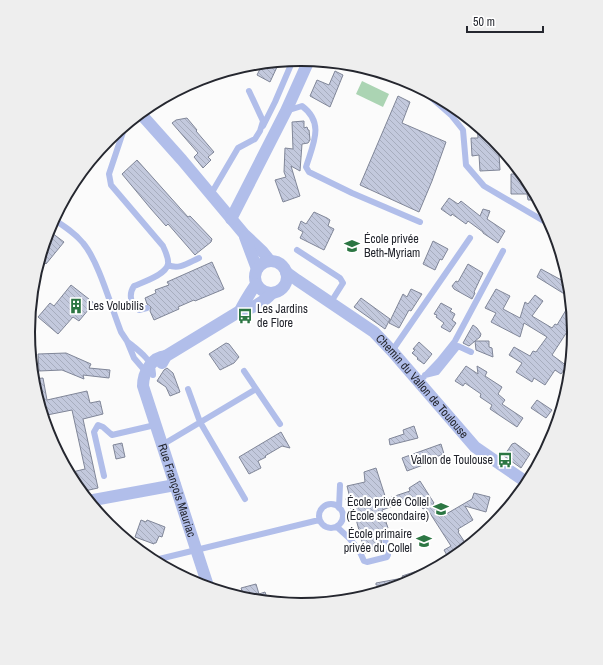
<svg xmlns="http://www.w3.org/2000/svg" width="603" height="665" font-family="'Archivo Narrow',sans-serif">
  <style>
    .green { fill: #abd4b3 }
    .building { fill: url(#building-back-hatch); stroke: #808698 }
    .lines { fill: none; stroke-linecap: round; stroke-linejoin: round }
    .service { stroke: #b1beea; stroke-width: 6 }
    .minor { stroke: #b1beea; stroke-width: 12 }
    .labels { text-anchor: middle; stroke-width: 4; stroke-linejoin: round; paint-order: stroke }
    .poi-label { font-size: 12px; fill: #25272f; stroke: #fff; text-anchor: start }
    .street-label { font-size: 12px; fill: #25272f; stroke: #fff }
    .rim { fill: none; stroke: #25272f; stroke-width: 2 }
  </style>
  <defs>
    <pattern id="building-back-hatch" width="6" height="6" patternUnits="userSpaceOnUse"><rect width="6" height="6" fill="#c3c9dd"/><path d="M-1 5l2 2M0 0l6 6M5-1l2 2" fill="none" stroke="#a7adbe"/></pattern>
  </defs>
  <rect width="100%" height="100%" fill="#fbfbfb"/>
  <path class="green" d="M362 81 389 94 383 107 356 94Z"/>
  <path class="building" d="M275 62 273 65 277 67 270 82 257 75 263 63Z
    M335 71 343 75 330 107 310 96 317 80 329 85Z
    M398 96 410 102 402 123 446 142 432 181 419 212 360 185Z
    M187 118 197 130 196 131 214 152 208 157 211 160 203 168 194 157 198 153 172 123 176 120Z
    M304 121V128L307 127 308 130H309L310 140 308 143 302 144 300 171 291 166 300 196 283 202 275 180 286 177 284 172 285 148 293 149 292 122Z
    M477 124 495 139 507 154H499L500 170 480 171 479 155 472 156 471 138H478Z
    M137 160 188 217 190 216 212 239 211 242 196 254 195 255 168 224 166 226 151 209 122 174Z
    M511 174H524L529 181 539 200H528L527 194H511Z
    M449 198 458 204 461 201 480 216 483 209 490 211 487 219 505 231 498 243 483 233V232L468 221 466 224 452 214 451 216 441 209Z
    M314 212 327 218 330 220 328 226 334 229 324 250 300 238 303 232 298 229 301 221 306 224Z
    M48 230 64 242 46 264 40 258Z
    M433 241 448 249 442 260 440 259 435 270 423 264Z
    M212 262 224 289 195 301 194 300 178 307 179 309 154 320 150 311 151 307 147 304 145 298 156 293 155 290 169 285 167 282Z
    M468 264 483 273 474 292 475 293 472 299 454 289 452 286 456 281 458 282Z
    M541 269 565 282 569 277 571 288 566 295 537 277Z
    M71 285 94 303 79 321 73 317 58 334 38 317 50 303 54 306Z
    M411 289 422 294 411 311 409 310 399 328 389 323 403 294 407 297Z
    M496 289 510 296 503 309 520 318 525 302 528 304 535 295 543 301 532 316 552 328 555 324 557 325 566 310 573 315 574 321 552 355 567 366 561 374 555 370 545 385 534 378 532 382 516 372 522 363 509 355 514 347 530 356 533 351 536 352 547 337 524 323 520 337 491 322 496 313 485 308Z
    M361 298 390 319 385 329 354 307Z
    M441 303 452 309 450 311 455 314 452 320 456 323 450 332 441 327 444 323 436 317 437 315 434 314Z
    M473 325 477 328 481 334 480 337 469 346 463 343Z
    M475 341H489V347L492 348 493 357 476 350Z
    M419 342 432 354 424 364 417 359 418 358 412 353 415 350 413 349Z
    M226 343 229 344 239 357 234 363 220 370 209 354Z
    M66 353 91 364 89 368 110 370 109 378 83 375 84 379 62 370 39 371 38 354Z
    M466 366 478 374 477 366 487 372 485 376 502 387 498 394 505 400 502 404 523 418 517 427 490 409 492 405 480 397 481 394 465 383 463 386 455 381Z
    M167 368 173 373 180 392 170 396 166 387 157 381 164 370Z
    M43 378 47 400 87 391 90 403 100 401 103 414 83 419 98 488 80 492 74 484 68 473 85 469 72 410 42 416 33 386V379Z
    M537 400 552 410 546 418 531 408Z
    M414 426 418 438 390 445 389 439 404 434 403 430Z
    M281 432 290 448 282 446 265 456 266 457 258 461 261 468 249 474 239 457Z
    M122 443 125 457 116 459 113 445Z
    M515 443 530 454 521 468 504 456 512 444Z
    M441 444 444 454 422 462 423 465 407 471 402 458Z
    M376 468 386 499 410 491 409 488 420 481 434 503H433L441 517 472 499 474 493 490 497 486 512 465 506 473 520 458 529 459 531 458 532 468 547 449 559 444 550 451 546 426 507 423 509 416 498 382 510 388 528 380 530 382 548 365 553 356 519H354L350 504 347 502 346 499 349 494 347 486 365 482 364 472Z
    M141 520 146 522 147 520 165 527 162 537 159 536 156 543H154V544L135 537Z
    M435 565 436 569 406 585 400 587 376 585V583L403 578 402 576Z
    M256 584 259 594 265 592 269 603 248 601 230 595 242 591 241 588Z"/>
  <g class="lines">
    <path class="service" d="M418 86 451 115 463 113
      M286 111 302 106C325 123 313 144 306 167L309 172 352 193 420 222
      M451 115 463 130 466 165 484 186 554 227
      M125 126 109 174 111 185 163 246C165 251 169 258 168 264 166 275 143 282 134 286 128 295 131 305 139 310L147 308
      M263 126 275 102 293 60
      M211 194 238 148 255 139 260 131 263 121 249 91
      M53 219C64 226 75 233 83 243 99 262 111 307 121 332L127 341 134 358 146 372
      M297 250 340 278 343 283 331 302
      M168 265C179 270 188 263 199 258
      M128 342C138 350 154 361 153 375
      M392 351 470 238
      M244 371 280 424
      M425 375 437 372 458 346 471 352
      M419 382 439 361 455 341 503 251
      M188 389 200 422 245 499
      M162 445 256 389
      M104 476 94 432 98 425 103 427 112 435 155 425
      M319 516a12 12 0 1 1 24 0a12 12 0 1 1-24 0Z
      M339 508 340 485
      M337 527 349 538 359 550 364 561 367 562 387 557 388 555 384 533
      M151 561 319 520"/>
    <g class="minor">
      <path d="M140 113 182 160 244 234 262 251 270 261"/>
      <path d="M231 219 286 111 309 60"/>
      <path d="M245 237 257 269"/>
      <circle cx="271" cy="277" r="16"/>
      <path id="s1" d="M286 272 297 280 374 332 392 351 475 447 529 484"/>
      <path d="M240 311C243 304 252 290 256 284"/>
      <path id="s2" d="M166 356C152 357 143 372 143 386L209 589"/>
      <path d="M162 363 166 356 240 311C250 310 265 301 271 294"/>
      <path d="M88 501 175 485"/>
      <path d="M337 603 343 601H355"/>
    </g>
  </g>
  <defs>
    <g id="school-bare" transform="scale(1.2)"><path d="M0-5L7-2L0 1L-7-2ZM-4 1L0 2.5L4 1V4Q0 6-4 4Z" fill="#2c7643" stroke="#fff" stroke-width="2.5" paint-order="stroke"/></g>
    <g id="building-bare" transform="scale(1.2)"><path d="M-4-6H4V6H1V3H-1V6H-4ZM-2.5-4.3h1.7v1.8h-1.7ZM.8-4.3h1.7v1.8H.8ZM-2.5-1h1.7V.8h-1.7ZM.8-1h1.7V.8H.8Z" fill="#2c7643" stroke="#fff" stroke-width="2.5" paint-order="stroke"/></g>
    <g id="bus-bare" transform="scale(1.2)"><path d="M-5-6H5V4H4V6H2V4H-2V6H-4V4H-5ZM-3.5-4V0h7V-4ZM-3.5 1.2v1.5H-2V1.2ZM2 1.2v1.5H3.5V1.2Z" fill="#2c7643" stroke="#fff" stroke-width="2.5" paint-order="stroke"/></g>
  </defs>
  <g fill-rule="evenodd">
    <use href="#school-bare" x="352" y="246"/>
    <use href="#building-bare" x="76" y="306"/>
    <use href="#bus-bare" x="245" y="316"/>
    <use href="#bus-bare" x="505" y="460"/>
    <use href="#school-bare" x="441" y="509"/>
    <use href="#school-bare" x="424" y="541"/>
  </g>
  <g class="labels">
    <g class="poi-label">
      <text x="364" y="243">École privée<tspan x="364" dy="14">Beth-Myriam</tspan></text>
      <text x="88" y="310">Les Volubilis</text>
      <text x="257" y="313">Les Jardins<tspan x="257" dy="14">de Flore</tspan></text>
      <text x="493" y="464" text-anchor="end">Vallon de Toulouse</text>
      <text x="429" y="506" text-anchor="end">École privée Collel<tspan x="429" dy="14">(École secondaire)</tspan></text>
      <text x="412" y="538" text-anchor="end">École primaire<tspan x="412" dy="14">privée du Collel</tspan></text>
    </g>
    <g class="street-label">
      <text dy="4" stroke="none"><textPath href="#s1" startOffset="179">Chemin du Vallon de Toulouse</textPath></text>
      <text dy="4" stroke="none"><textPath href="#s2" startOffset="151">Rue François Mauriac</textPath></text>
    </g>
  </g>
  <path d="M0 0H603V665H0ZM35 332a266 266 0 1 1 532 0a266 266 0 1 1-532 0Z" fill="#eee" fill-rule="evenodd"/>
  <path class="rim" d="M35 332a266 266 0 1 1 532 0a266 266 0 1 1-532 0Z"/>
  <path d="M467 26v6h76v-6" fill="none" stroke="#25272f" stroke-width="2"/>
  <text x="473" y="26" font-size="12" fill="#25272f" stroke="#ffffff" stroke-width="3" paint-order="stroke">50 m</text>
</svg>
